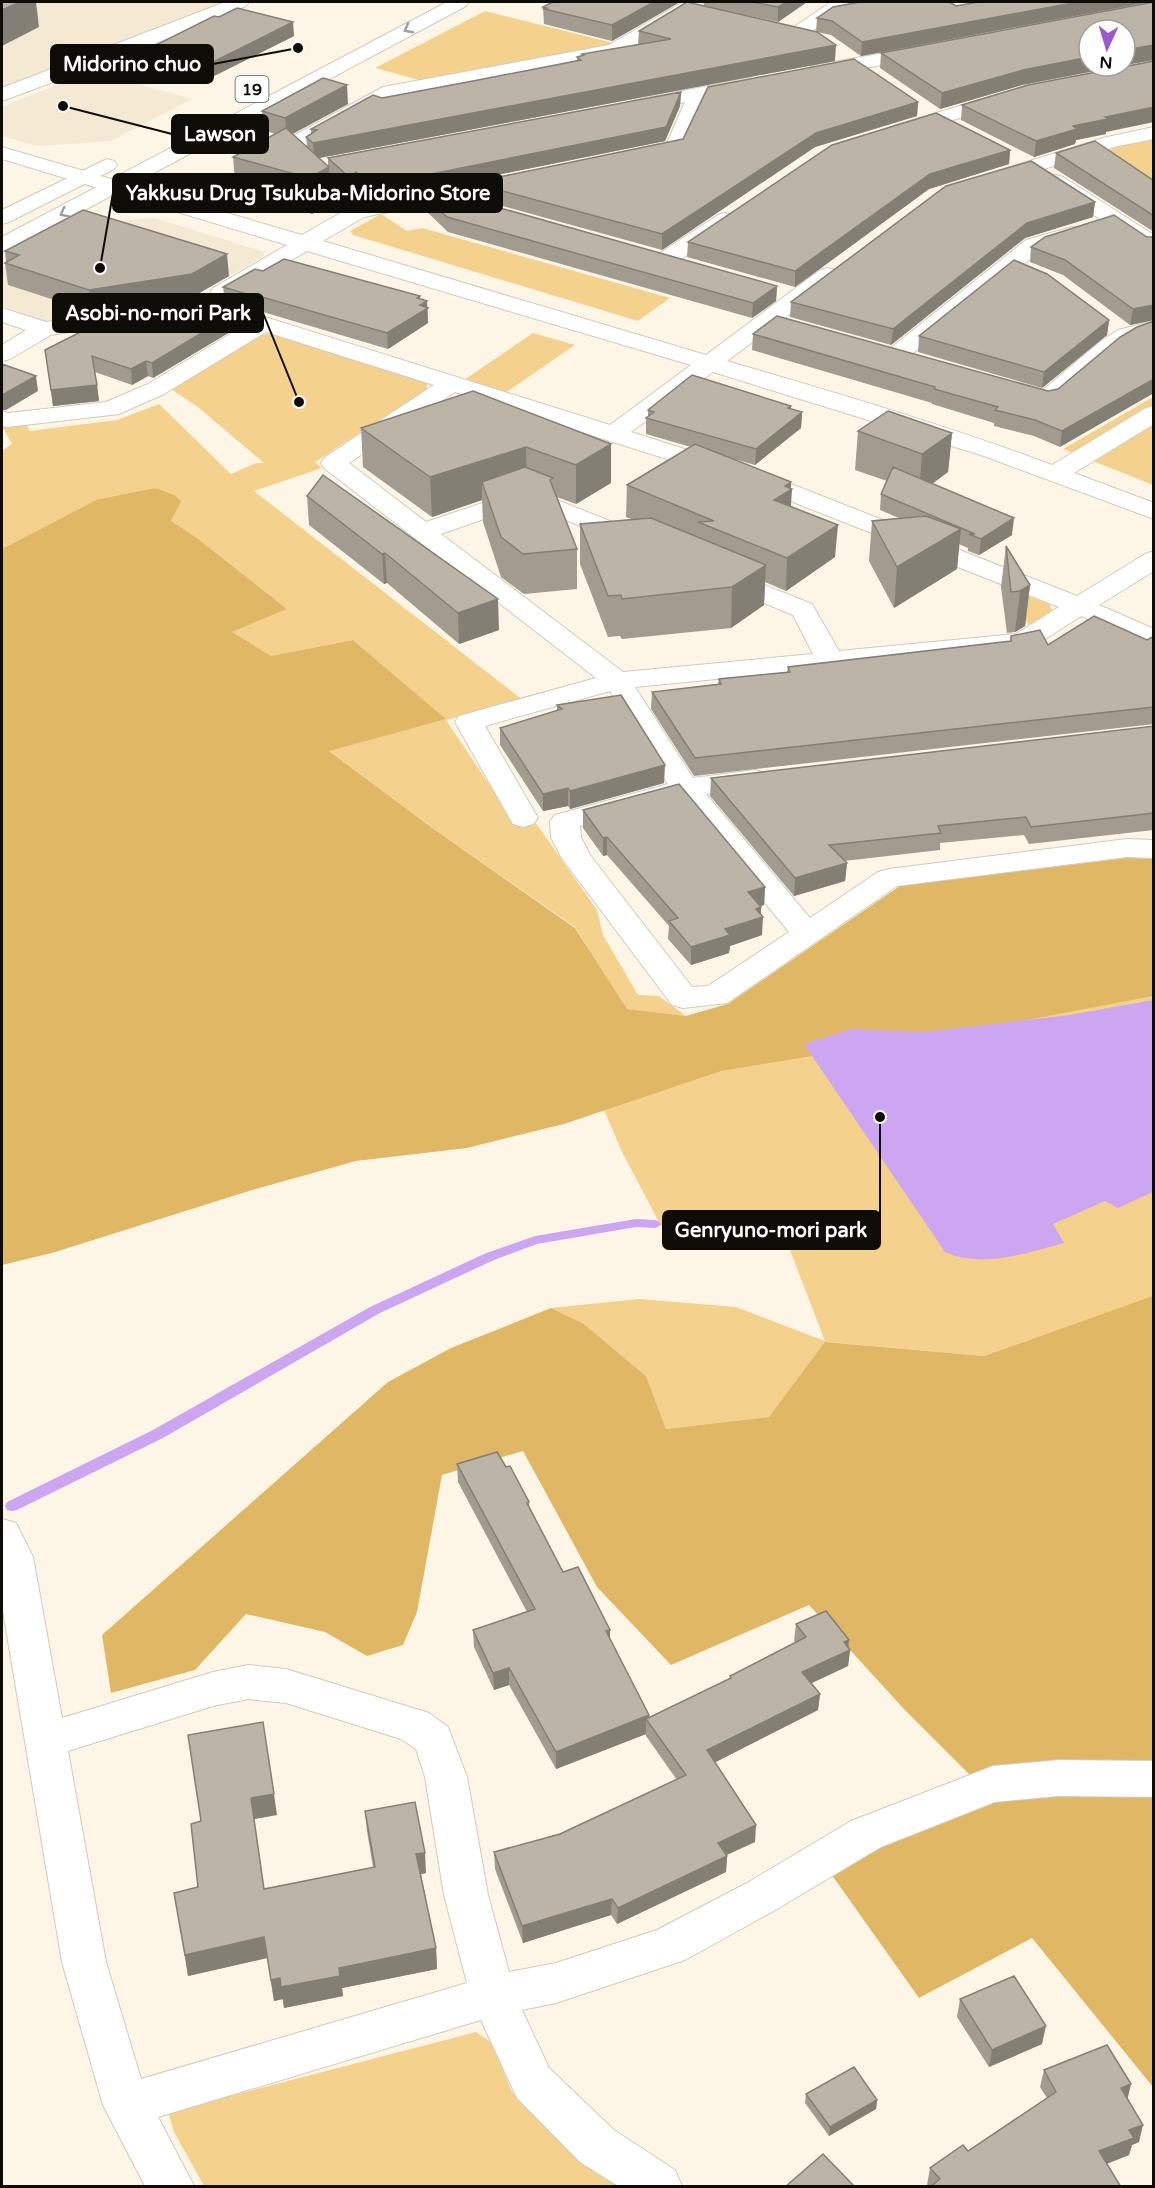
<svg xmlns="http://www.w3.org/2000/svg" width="1155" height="2188" font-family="'Varela Round',sans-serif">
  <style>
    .built { fill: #f4e9d3 }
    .green { fill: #f4d18d }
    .forest { fill: #dfb765 }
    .water { fill: #cca6f1 }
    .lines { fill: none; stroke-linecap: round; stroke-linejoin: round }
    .stream { fill: #cca6f1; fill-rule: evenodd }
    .minor-casing { stroke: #d2cabc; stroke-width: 2 }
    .major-casing { stroke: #d2cabc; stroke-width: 2 }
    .minor { fill: #fff; fill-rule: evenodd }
    .major { fill: #fff; fill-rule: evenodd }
    .wall { fill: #a29c90 }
    .shaded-wall { fill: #847f75 }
    .building { fill: #bcb5a7; stroke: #847f75; stroke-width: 1.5 }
    .oneway { stroke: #9f9e9c }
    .labels { text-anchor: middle; stroke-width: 6; stroke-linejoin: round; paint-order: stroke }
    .shield { fill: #fff; stroke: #565551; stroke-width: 1.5 }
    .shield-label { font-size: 16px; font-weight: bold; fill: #0e0c07 }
    .leader { fill: none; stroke: #0e0c07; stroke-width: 2 }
    .callout-dot { fill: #0e0c07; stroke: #fff; stroke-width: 2 }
    .callout { fill: #0e0c07; stroke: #0e0c07; stroke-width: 2 }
    .callout-label { font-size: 20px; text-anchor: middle; font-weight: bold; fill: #fff }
  </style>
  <rect width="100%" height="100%" fill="#fdf6e7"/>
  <path class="built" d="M2 2H227L8 87 2 86Z
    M91 71 192 99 111 141 38 146 2 136V107Z
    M155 218 264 252V256L187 300 60 321H44L2 306V268L83 224Z"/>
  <path class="green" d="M485 11 613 43 607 47 419 80 375 68Z
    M1153 138V193L1093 153Z
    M381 214 407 231 422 228 670 298 638 321 353 235 350 231Z
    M533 333 575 345 505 393 464 380Z
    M272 334 427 383V389L315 462 322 468 254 491 524 701 446 720 515 823 533 819 597 910 603 935 638 995 659 996 686 1016 728 1004 900 886 1128 858 1153 859V1297L984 1356 826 1342 769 1417 666 1429 646 1376 584 1324 551 1308 639 1299 736 1307 825 1341 778 1219 742 1226H661L622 1152 592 1082 685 1016 626 1009 575 927 435 830 328 750 446 719 353 640 271 656 231 632 287 609 197 538 170 521 96 500 2 549V451L12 444 2 426 27 425 30 431 117 420 159 404 231 474 256 463H264L199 408 171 389 258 335Z
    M1153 397V485L1063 449Z
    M1023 594 1049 604 1053 611 1029 625 1015 602Z
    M476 2032 492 2043 512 2092 532 2113 627 2186H204L174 2132 168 2112Z"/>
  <path class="forest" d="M155 488 174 495 181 501 171 521 197 538 287 609 232 632 271 656 353 640 446 719 329 751 435 830 575 928 627 1009 686 1016 728 1004 900 886 1128 858 1153 859V996L1027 1020 721 1071 564 1124 467 1148 356 1161 249 1191 52 1253 2 1265V549L96 500Z
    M1153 1296V2087L1032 1938 919 1998 829 1871 883 1844 994 1799 902 1707 809 1605 671 1665 597 1587 523 1451 442 1475 417 1612 403 1645 367 1656 325 1632 246 1614 195 1670 111 1693 102 1635 388 1382 451 1348 551 1308 584 1324 646 1376 666 1429 769 1417 825 1342 984 1356Z"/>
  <path class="water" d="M1153 1000V1192L1118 1208 1105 1201 1053 1224 1064 1243C1025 1253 984 1269 945 1252L804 1044 852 1029 924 1032 1070 1015Z"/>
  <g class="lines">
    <path class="stream" d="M636 1219 656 1220 662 1224 656 1228 636 1227 537 1244 494 1260 380 1313 163 1438 17 1510 12 1511 7 1510 5 1506 7 1502 153 1430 370 1307 484 1254 535 1236Z"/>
    <g class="minor-casing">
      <path id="minor" d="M225 2H249L246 6 144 48 2 101V88Z
        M683 2H704L701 6 622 54 396 96 299 149 361 205 525 172 532 174 535 178 532 182 525 184 364 217 323 241 706 355 820 270 828 268 836 270 839 275 836 280 727 361C836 393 946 425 1052 465L1146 408 1154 406V424L1074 473 1154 503V519L981 455 713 372 631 432 773 477 1077 596 1145 554 1154 551V571L1099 605 1154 629V647L1081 616 1033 647 1023 649 635 687 693 778 755 770 765 773 769 779 765 785 706 794 810 918 878 872 889 869 1127 839 1154 840V858L1127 857 897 886 727 1003 683 1008 672 1005 561 857 551 837 550 821 555 815 668 784 610 691 485 726 538 818 533 824 523 827 513 824 455 722 459 716 596 678 324 468 321 463 324 458 434 385 266 332 164 394 119 414 7 427 2 426V411L9 413 106 402 148 384 245 325 193 309 190 304 193 299 201 297 610 425 691 365 307 251 229 298 221 300 213 298 210 293 213 288 287 245 2 159V147L302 235 344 211 281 153 278 149 284 141 383 87 609 45ZM455 392 755 487 1059 607 1016 634 839 651 812 604 722 568 713 570 709 576 713 582 793 615 813 654 623 672 441 534 526 504 627 545 636 548 645 545 649 540 645 535 527 488 426 522 349 463ZM679 799 789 932 708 986 692 987 590 855 581 837 580 826Z
        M831 2H851L802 39H788L786 35 788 31Z
        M923 46 930 48 932 52 930 56 817 77 810 75 807 71 810 67 817 65Z
        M749 78 756 80 759 84 756 88 706 98 682 151 640 160 633 158 630 154 633 150 667 143 685 102 638 111 631 109 628 105 631 101Z
        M1006 92 1013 94 1016 98 1013 102 900 136 893 134 890 130 893 126Z
        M1154 127V139L1118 146 995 184 988 182 985 178 988 174 1107 137Z
        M1056 175 1063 177 1154 235V251L1146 250 1049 185 1046 181 1049 177Z
        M725 213 732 215 736 219 732 223 673 265 665 267 657 265 654 260 657 255 718 215Z
        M1072 227 1080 228 1083 233 1080 238 1042 250 903 361 895 363 887 361 883 356 887 351 1026 240Z
        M149 306 157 308 160 313 157 318 51 335 10 359 2 361V345L26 330 2 322V308L46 322Z
        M1154 321V335L1134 340 1117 351 1055 403C1043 406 1014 401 1006 390L1010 385 1018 383 1043 390 1101 341 1118 330Z
        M2 1519 16 1523 33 1557 62 1718 213 1672 248 1665 286 1669 429 1713 448 1727 467 1777 488 1895 509 1972 556 1963 657 1930 747 1883 851 1821 993 1766 1059 1760 1154 1761V1797L1059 1796 995 1802 881 1847 777 1909 685 1960 556 2003 522 2010 549 2068 614 2130 675 2170 682 2186H618L580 2162 517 2098 481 2020 158 2117 194 2186H145L103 2105 62 1962 2 1605ZM248 1699 286 1703 401 1739 416 1749 425 1777 444 1895 467 1983 141 2079 106 1962 68 1751 213 1706Z"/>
    </g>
    <g class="major-casing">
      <path id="major" d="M447 2H469L466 6 10 250 2 251V237Z
        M107 159 114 161 117 165 114 169 9 222 2 224V210Z"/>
    </g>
    <use href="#minor" class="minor"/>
    <use href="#major" class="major"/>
  </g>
  <path class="wall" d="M553 2H680L612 41 544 24 543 7Z
    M704 2H807L778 22 704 6Z
    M979 2H1149L861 56 831 35 817 32 835 61 319 158 328 166V158L681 92 680 106 665 141 407 193 404 191 368 198 357 187 350 192 329 173 331 202 312 214 236 192 233 157 275 134 264 130 262 111 348 104 292 134 307 146 306 137 311 134V129L382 98 577 61V57L582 56V54L638 45 639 31 816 32 817 18 956 6Z
    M1154 2V60L1125 65V30L1089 66H1120L1022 85 940 109 880 68 881 53Z
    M219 17 294 36 200 83 143 66 142 52Z
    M918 102 917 116 815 147 662 250 488 202 481 195 480 181Z
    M962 105 1106 132V134L1076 140 1075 144 1034 157 961 120Z
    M1010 150 1009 164 929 189 795 287 687 257 688 242Z
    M1056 153 1154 181V232L1054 168Z
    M421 193 472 200 777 286 776 301 752 318 448 232 422 207Z
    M1095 202 1093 217 1025 238 891 345 790 317 791 302Z
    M1147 237H1154V320L1130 325 1063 275 1030 262 1031 247Z
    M5 251 229 276 194 296 92 312 8 285 5 263 6 262Z
    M263 271 420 296V299L427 301 428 323 388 349 263 312 261 314 225 302 223 287Z
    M238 311 240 326 153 378 148 376 132 385 95 372 99 401 53 406 45 350Z
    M1109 320 1107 335 1042 388 918 352 919 336Z
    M753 334 1048 391 1058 389 1120 337 1060 447 1034 436 994 426V423L932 404V403L752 350Z
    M791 409 802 412 801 428 755 465 727 457 791 482V506L835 557 786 591 765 582 764 605 731 628 622 639 620 636 608 637 580 564V524L634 520 626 517 627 485 691 447 646 434V418L648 417V410Z
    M361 428 611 444V483L576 504 557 497 577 549V589L524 594 501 577 483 522 482 500 432 517 363 467Z
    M858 431 952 433 948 472 932 484 1012 535 979 555 968 551V548L959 544 957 569 894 608 869 561 872 521 899 518 880 510 881 494 887 481 855 470Z
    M307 496 499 630 459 644 387 583 384 584 309 525Z
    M1006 546 1030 585 1025 626 1015 632 1007 633 1001 587Z
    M1011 636 1048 645 1147 640 1154 636V724L694 776 651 709 652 692 718 684 719 679 787 672 788 667 1010 641Z
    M557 705 664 783 570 809 568 806 543 811 500 745V728L557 711Z
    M1154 726V830L1029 844 1024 835 940 843V850L844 861 847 863 845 881 794 896 710 796 711 778Z
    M583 810 765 887 764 905 760 906 762 935 730 946 729 953 691 965 668 939 669 926 607 855 603 856 583 828Z
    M457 1464 506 1467 529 1502V1508L563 1572 610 1630V1640L649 1718 729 1679 730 1676 796 1643 794 1641 796 1624 848 1648 850 1650 848 1666 812 1683 820 1694 818 1710 715 1762 755 1842 727 1855 726 1872 617 1924 611 1915 523 1943 495 1869 494 1852 560 1834 677 1780 646 1736V1734L556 1769 509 1685 494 1690 474 1647 473 1630 527 1612 458 1482Z
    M365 1811 426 1873 421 1874 436 1948 437 1969 342 1988 343 1996 284 2008 283 1999 274 2001 267 1958 188 1976 174 1893 198 1887 191 1824 277 1815 254 1819 264 1889 373 1867 367 1831Z
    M960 1999 1042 2044 989 2067 957 2017Z
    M1044 2070 1131 2084 1127 2098 1139 2142 1132 2145 1129 2155 1107 2164 929 2187 927 2185 930 2168 968 2151 1047 2098 1040 2087Z
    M806 2094 877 2100 876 2109 829 2136 805 2103Z"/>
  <path class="shaded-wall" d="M20 2H36L39 27 2 46V10Z
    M654 2H680L612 41V25Z
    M787 2H807L778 22V7Z
    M1078 2H1149L861 56 862 42Z
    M293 22 294 36 200 83 199 69Z
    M836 45 835 61 314 159 313 143Z
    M1154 45V60L1125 65V50Z
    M1089 57V66H1120L1022 85 940 109 942 93 1023 70Z
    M347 85 348 104 287 137 285 118Z
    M681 92 680 106 665 141 407 193 406 179Z
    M918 102 917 116 815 147 662 250V234L816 133Z
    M1154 107V122L1106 132V134L1076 140 1075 144 1034 157 1036 141 1073 126 1105 117Z
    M1010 150 1009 164 929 189 795 287V271L930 174Z
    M329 167 331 202 312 214 309 178Z
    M356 172 357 187 350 192 349 177Z
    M403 176 404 191 368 198 367 183Z
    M1095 202 1093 217 1025 238 891 345 893 329 1027 223Z
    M227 254 229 276 194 296 92 312 89 290Z
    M777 286 776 301 752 318 753 303Z
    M420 296V305L427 301 428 323 388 349 387 333 417 298Z
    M262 297 263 312 261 314 260 298Z
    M1154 305V320L1130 325 1133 309Z
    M238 311 240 326 153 378 152 363Z
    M1109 320 1107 335 1042 388 1044 372Z
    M146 361 148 376 132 385 131 369Z
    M36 376 38 391 6 410H2V395Z
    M1154 379V393L1060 447 1062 431Z
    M97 385 99 401 53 406 51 390Z
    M791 406 790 421 802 412 801 428 755 465 756 449 788 408Z
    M952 433 948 472 919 493 922 454Z
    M611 444V483L576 504V465Z
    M526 447 527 486 482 482V500L432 517 430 477Z
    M791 482 790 490 792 489 790 521 774 500 785 486Z
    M1014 518 1012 535 979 555 981 539Z
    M838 525 835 557 786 591 787 558Z
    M961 529 957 569 894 608 897 567Z
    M385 553 387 583 384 584 382 554Z
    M766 565 764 605 731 628 732 587Z
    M1030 585 1025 626 1015 632 1020 591Z
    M498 599 499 630 459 644 458 613Z
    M665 765 664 783 570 809V791Z
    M568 788V806L543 811V794Z
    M607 837V855L603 856V838Z
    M847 863 845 881 794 896 795 878Z
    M765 887 764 905 747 910 748 892Z
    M761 907V918L763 917 762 935 730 946 729 953 691 965V947L725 929 756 909Z
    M610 1630V1647L606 1631Z
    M849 1640 848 1651 850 1650 848 1666 801 1688 802 1672 844 1642Z
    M509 1668V1685L494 1690 493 1673Z
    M820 1694 818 1710 706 1767 707 1750Z
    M649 1715V1723L646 1719V1734L556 1769V1752Z
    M274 1794 277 1815 254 1819 251 1798Z
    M756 1825 755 1842 717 1859 718 1843Z
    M425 1853 426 1873 418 1875 416 1854Z
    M727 1856 726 1872 617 1924 618 1908Z
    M612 1899 611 1915 523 1943 522 1926Z
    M264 1937 267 1958 188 1976 185 1955Z
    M436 1948 437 1969 342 1988 343 1996 284 2008 281 1987 339 1968Z
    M280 1978 283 1999 274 2001 271 1980Z
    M1046 2026 1042 2044 989 2067 992 2050Z
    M1131 2084 1127 2101 1121 2088Z
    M877 2100 876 2109 829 2136 830 2127Z
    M1143 2125 1139 2142 1132 2145 1129 2155 1095 2168 1099 2151 1129 2130Z"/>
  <path class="building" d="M2 2H20L2 10Z
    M553 2H654L612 25 544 9 547 8 543 7Z
    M687 2 817 32 836 45 313 143 306 137 317 130 311 129 373 95 382 98 473 81 581 60 577 57 584 55 582 54 671 39 639 31Z
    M752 2H787L778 7Z
    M860 2H949L956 6 979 2H1078L862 42 832 21 817 18 833 7Z
    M1154 2V45L1125 50V30H1089V57L1023 70 942 93 881 53Z
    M237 8 293 22 199 69 142 52 214 16 219 17Z
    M854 59 918 102 816 133 662 234 488 187 480 181 683 139 708 87Z
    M1154 61V107L1105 117 1108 119 1073 126 1077 129 1036 141 962 105 1028 85Z
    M323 78 347 85 285 118 262 111Z
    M681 92 666 127 406 179 403 176 367 183 356 172 349 177 328 158Z
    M936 113 1010 150 930 174 795 271 688 242 832 145Z
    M286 128 329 167 309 178 233 157Z
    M1095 141 1154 181V216L1056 153Z
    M1031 161 1095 202 1027 223 893 329 791 302 946 186Z
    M455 186 472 200 777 286 753 303 447 217 421 193Z
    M83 210 227 254 192 274 89 290 5 263 19 255 5 251Z
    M1114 215 1147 237H1154V305L1133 309 1065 260 1031 247 1045 237Z
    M284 259 420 296 417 298 427 301 420 305 428 308 387 333 262 297 260 298 223 287 255 269 263 271Z
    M1014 260 1047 274 1109 320 1044 372 919 336Z
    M198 298 238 311 152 363 146 361 131 369 92 356 97 385 51 390 45 350 124 310Z
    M777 316 1048 391 1058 389 1120 337 1137 327 1154 321V379L1062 431 1035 420 995 410 998 407 934 389 935 387 753 334Z
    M2 364 36 376 4 394 2 395Z
    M692 375 791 406 788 408 802 412 756 449 646 418 654 412 648 410Z
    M473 391 611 444 576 465 526 447 430 477 361 428Z
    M888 411 952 433 922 454 858 431Z
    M695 444 791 482 785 486 792 489 774 500 838 525 787 558 698 522 714 521 627 485Z
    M525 467 553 478 550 480 577 549 523 554 501 537 482 482Z
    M893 467 1014 518 981 539 969 534H975L881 494Z
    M323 475 498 599 458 613 385 553 382 554 307 496Z
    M926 516 961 529 897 567 872 521Z
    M651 518 766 565 732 587 622 599 621 595 608 596 580 524Z
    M1006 546 1030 585 1020 591 1011 592Z
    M1094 616 1147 640 1154 636V707L695 758 652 692 721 684 719 679 790 672 788 667 1011 641V636L1040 630 1048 645Z
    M621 695 665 765 570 791 568 788 543 794 500 728 562 709 557 705Z
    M1154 726V813L1031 827 1026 817 938 826 941 833 829 845 847 863 795 878 711 778Z
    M679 784 765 887 748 892 761 907 756 909 763 917 725 929 730 935 691 947 669 921 678 918 607 837 603 838 583 810Z
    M497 1452 506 1467 510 1466 529 1502 527 1503 563 1572 578 1567 610 1630 606 1631 649 1715 556 1752 509 1668 493 1673 473 1630 535 1609 457 1464Z
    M826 1611 849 1640 844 1642 850 1650 802 1672 820 1694 707 1750 756 1825 718 1843 727 1856 618 1908 612 1899 522 1926 494 1852 560 1834 686 1775 646 1719 731 1678 730 1676 806 1637 796 1624Z
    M263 1722 274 1794 251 1798 264 1889 375 1867 365 1811 415 1802 425 1853 416 1854 436 1948 339 1968 340 1976 281 1987 280 1978 271 1980 264 1937 185 1955 174 1893 198 1887 191 1824 201 1821 188 1735Z
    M1014 1976 1046 2026 992 2050 960 1999Z
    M1107 2045 1131 2084 1121 2088 1143 2125 1129 2130 1134 2138 1099 2151 1121 2187H930L940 2179 930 2168 963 2145 968 2151 1056 2092 1044 2070Z
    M854 2067 877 2100 830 2127 806 2094Z
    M823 2154 855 2187H785Z"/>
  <defs><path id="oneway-chevron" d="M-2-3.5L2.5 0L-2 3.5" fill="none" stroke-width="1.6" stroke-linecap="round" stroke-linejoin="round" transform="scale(1.5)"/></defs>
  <g class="oneway">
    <use href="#oneway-chevron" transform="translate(408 29) rotate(152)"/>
    <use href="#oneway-chevron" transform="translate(64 213) rotate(153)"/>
  </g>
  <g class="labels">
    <rect class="shield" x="235.5" y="76" width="33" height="26" rx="4.5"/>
    <g class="shield-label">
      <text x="252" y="95">19</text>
    </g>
  </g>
  <path class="leader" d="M298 48L213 64M63 106L172 134M100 268L113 193M299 402L263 313M880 1117L880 1230"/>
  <g class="callout-dot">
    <circle cx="298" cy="48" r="6"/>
    <circle cx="63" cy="106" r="6"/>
    <circle cx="100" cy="268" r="6"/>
    <circle cx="299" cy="402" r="6"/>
    <circle cx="880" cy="1117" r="6"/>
  </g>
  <g class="callout">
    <rect x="51" y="45" width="162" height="38" rx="6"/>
    <rect x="172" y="115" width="96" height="38" rx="6"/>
    <rect x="113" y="174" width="389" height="38" rx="6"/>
    <rect x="53" y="294" width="210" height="38" rx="6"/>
    <rect x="663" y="1211" width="217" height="38" rx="6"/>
  </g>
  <g class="callout-label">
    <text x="132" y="71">Midorino chuo</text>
    <text x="220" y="141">Lawson</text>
    <text x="308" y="200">Yakkusu Drug Tsukuba-Midorino Store</text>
    <text x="158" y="320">Asobi-no-mori Park</text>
    <text x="771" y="1237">Genryuno-mori park</text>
  </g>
  <rect width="1155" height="2188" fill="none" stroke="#0e0c07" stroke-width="6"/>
  <g transform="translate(1107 48) rotate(184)"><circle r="28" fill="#ffffff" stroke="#9f9e9c" stroke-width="1.5"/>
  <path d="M0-4.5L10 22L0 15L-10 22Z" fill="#9a59cf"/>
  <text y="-9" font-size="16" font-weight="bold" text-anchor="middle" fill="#0e0c07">N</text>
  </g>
</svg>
